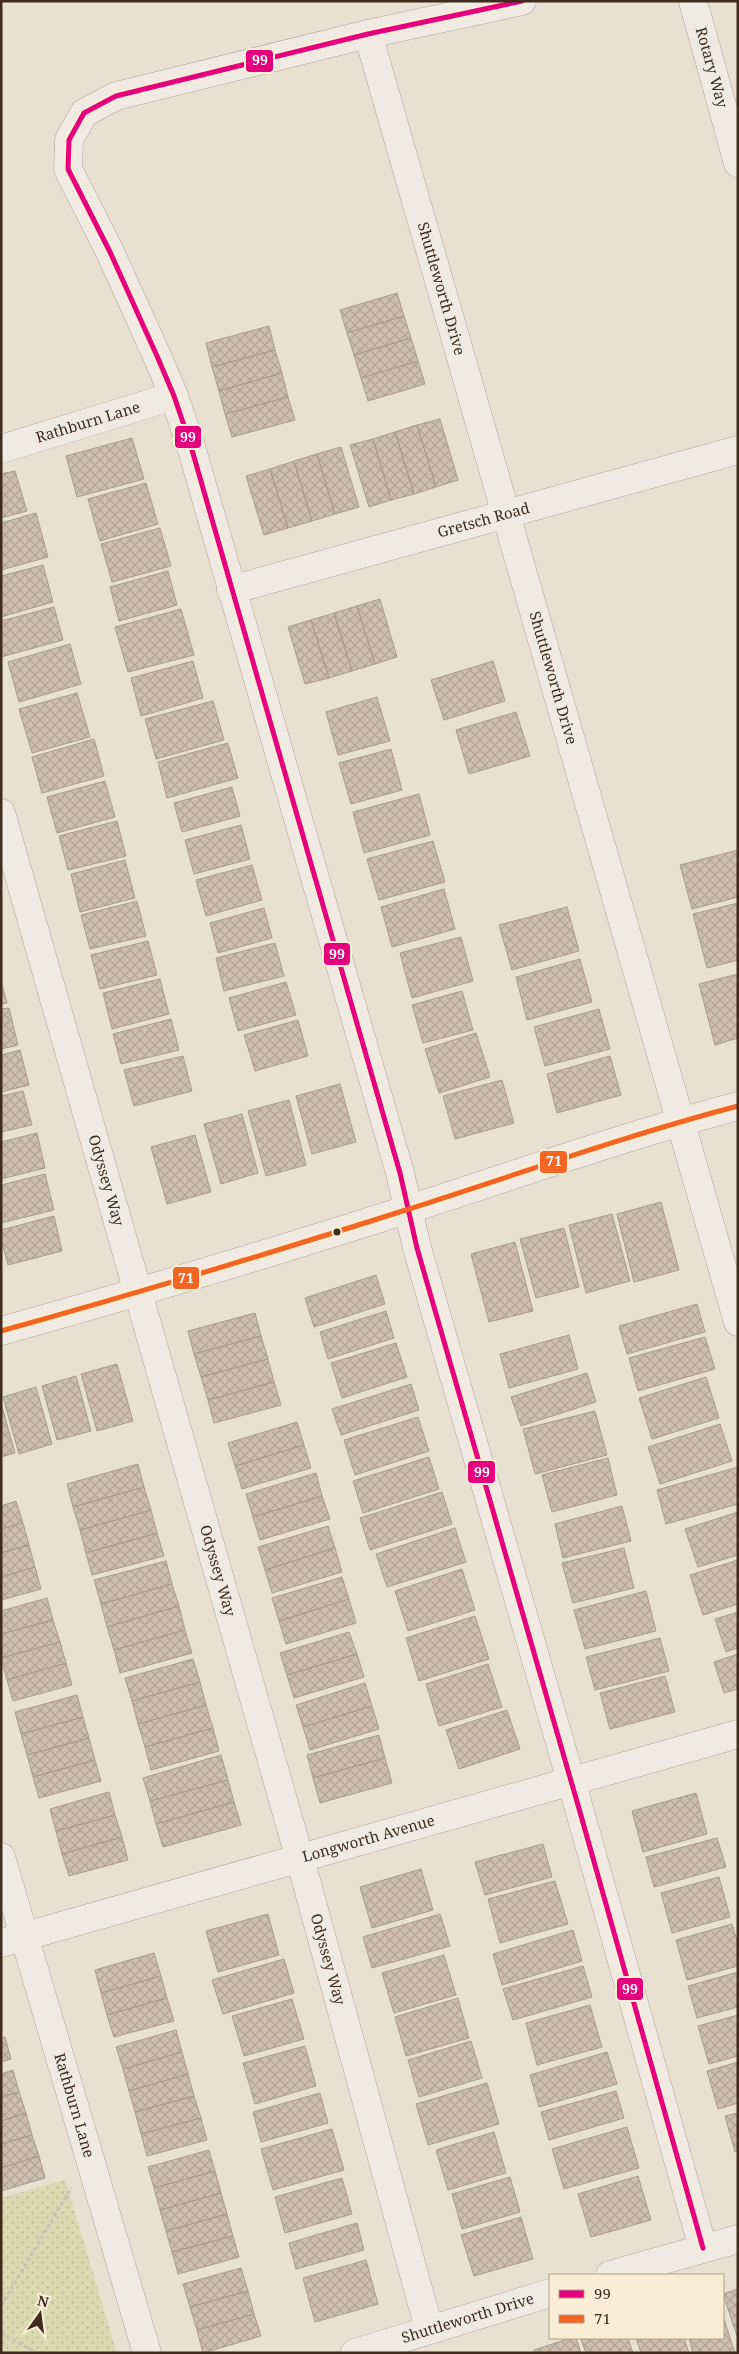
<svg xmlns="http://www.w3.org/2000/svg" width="739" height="2354" font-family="'Noto Serif',serif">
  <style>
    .park { fill: url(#park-dots) }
    .building { fill: url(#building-cross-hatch); stroke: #a99b8e }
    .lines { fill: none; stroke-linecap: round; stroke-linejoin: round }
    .minor-casing { stroke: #aea598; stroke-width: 29 }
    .path { stroke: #c9c1b8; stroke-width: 3; stroke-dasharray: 4 2.5; stroke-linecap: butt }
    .minor { stroke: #f0ebe2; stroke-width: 28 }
    .bus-1-casing { stroke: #faedd5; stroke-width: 9 }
    .bus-2-casing { stroke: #faedd5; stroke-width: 9 }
    .bus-1 { stroke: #e5007d; stroke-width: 5 }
    .bus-2 { stroke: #f26522; stroke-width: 5 }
    .bus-dot { fill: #3f2c1e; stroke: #faedd5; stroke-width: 2 }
    .labels { text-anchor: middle; stroke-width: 4.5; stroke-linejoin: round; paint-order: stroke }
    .street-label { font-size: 15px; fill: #3f2c1e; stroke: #faedd5 }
    .line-badge { stroke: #faedd5; stroke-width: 2 }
    .badge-label { font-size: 14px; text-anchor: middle; font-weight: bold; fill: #fff }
  </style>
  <defs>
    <pattern id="park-dots" width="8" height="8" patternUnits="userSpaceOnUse" patternTransform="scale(1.25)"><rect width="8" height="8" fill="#dad9b1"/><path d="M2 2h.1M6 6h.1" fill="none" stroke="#bcba98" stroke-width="1.8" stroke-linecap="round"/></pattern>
    <pattern id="building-cross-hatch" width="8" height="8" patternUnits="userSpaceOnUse" patternTransform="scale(1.25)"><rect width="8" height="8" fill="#cdbeb0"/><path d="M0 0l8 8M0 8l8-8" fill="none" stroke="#b1a397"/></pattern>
  </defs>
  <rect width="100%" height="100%" fill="#e8e0d0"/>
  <path class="park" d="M65 2180 117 2353H1V2198Z"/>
  <path class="building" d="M397 293 404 316 347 333 340 310Z
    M404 316 411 338 354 355 347 333Z
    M269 326 275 350 212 367 206 343Z
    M411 338 418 361 361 378 354 355Z
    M275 350 282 373 219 391 212 367Z
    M418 361 425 384 368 401 361 378Z
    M282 373 288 397 225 414 219 391Z
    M288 397 295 420 232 437 225 414Z
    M440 419 458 480 436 487 417 425Z
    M417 425 436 487 414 494 395 432Z
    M395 432 414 494 391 500 373 439Z
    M132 438 144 479 77 497 66 456Z
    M373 439 391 500 369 507 350 445Z
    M341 447 359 507 335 514 317 454Z
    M317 454 335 514 312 521 294 461Z
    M294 461 312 521 288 528 270 469Z
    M270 469 288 528 264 535 246 476Z
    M15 471 27 511 1 518V474Z
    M146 483 158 524 100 541 88 499Z
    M36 513 48 557 1 570V523Z
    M160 528 171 566 112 582 101 544Z
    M43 565 53 602 1 617V576Z
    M168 571 177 605 119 621 110 587Z
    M380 599 397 657 375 664 357 606Z
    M357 606 375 664 352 671 334 613Z
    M54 607 63 640 1 657V621Z
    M181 609 194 655 128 672 115 627Z
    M334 613 352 671 329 678 311 620Z
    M311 620 329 678 305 684 288 627Z
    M70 644 81 684 19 702 8 662Z
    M193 661 203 698 141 716 131 678Z
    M493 661 505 701 444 720 431 680Z
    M77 693 90 737 32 753 19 709Z
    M377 697 390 741 338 755 326 712Z
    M213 701 224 740 156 759 145 719Z
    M516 712 530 756 469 774 456 730Z
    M94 739 104 776 42 793 32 757Z
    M228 743 238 778 167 798 158 762Z
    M391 749 402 790 351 804 339 763Z
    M105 781 115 817 57 833 47 797Z
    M232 787 240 816 182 832 174 803Z
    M419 794 430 835 364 853 353 812Z
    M117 821 126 856 68 870 59 836Z
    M241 825 250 859 194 874 185 840Z
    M433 841 445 882 379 900 367 859Z
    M738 850V897L692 909 680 865Z
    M125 860 135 898 80 912 71 874Z
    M252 865 262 900 206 916 196 880Z
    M444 889 455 929 392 947 381 907Z
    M137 901 146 936 90 949 81 915Z
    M738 903V960L707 968 693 914Z
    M567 907 579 951 512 970 499 925Z
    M264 908 272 938 218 953 210 923Z
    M461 937 473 981 412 998 400 953Z
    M148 941 157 975 100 989 91 955Z
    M275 943 284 976 224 991 216 958Z
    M580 959 592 1002 527 1020 516 977Z
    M738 974V1038L715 1045 699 984Z
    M160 979 169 1014 112 1029 103 993Z
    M1 981 7 1003 1 1004Z
    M286 982 296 1015 238 1031 229 998Z
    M462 991 473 1030 423 1043 412 1005Z
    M9 1008 18 1045 1 1049V1009Z
    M599 1009 610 1049 545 1066 534 1027Z
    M171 1019 179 1050 121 1064 113 1034Z
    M298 1020 308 1056 255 1071 244 1035Z
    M476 1033 490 1077 439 1093 425 1049Z
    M20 1050 29 1085 1 1092V1055Z
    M183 1056 192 1091 134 1106 124 1070Z
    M610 1056 621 1095 557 1113 547 1074Z
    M502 1080 514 1123 455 1139 443 1096Z
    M340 1084 356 1142 312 1154 296 1096Z
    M23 1091 32 1125 1 1132V1096Z
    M289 1100 306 1165 266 1176 248 1111Z
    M242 1114 258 1173 221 1184 204 1124Z
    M37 1133 45 1168 1 1179V1142Z
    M195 1135 211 1192 167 1204 151 1147Z
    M45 1174 54 1210 1 1223V1185Z
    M661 1202 679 1270 634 1282 617 1214Z
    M612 1214 630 1281 586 1293 569 1225Z
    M54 1216 62 1251 8 1265 1 1239V1230Z
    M564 1228 579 1287 536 1298 520 1239Z
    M515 1242 533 1311 489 1322 471 1254Z
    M376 1275 385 1304 314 1327 305 1298Z
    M697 1304 705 1332 627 1354 619 1326Z
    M386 1311 394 1338 328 1359 320 1332Z
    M255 1313 261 1336 194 1354 188 1331Z
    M569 1335 578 1369 509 1388 500 1354Z
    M261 1336 268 1359 201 1377 194 1354Z
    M705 1337 715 1369 638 1391 629 1358Z
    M396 1343 407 1377 342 1398 331 1363Z
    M268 1359 274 1382 208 1400 201 1377Z
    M117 1364 133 1421 97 1431 81 1374Z
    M587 1373 596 1402 521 1426 511 1397Z
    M76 1376 91 1431 57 1440 42 1386Z
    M706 1377 719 1418 652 1439 639 1398Z
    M274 1382 281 1405 214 1423 208 1400Z
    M411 1384 419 1410 341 1435 332 1409Z
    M36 1387 52 1444 19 1454 3 1397Z
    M1 1403 15 1453 1 1457Z
    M595 1411 607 1455 535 1474 523 1429Z
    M418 1417 429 1451 355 1475 344 1440Z
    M297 1422 304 1445 235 1466 228 1443Z
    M720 1424 732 1461 660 1484 648 1447Z
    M304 1445 311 1468 242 1489 235 1466Z
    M429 1457 439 1489 363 1513 353 1481Z
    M608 1458 617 1495 552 1512 542 1475Z
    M138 1464 144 1487 73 1507 67 1484Z
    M738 1467V1504L666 1524 657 1490Z
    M316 1473 322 1496 253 1517 246 1494Z
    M144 1487 151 1510 80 1530 73 1507Z
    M442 1492 452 1524 370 1550 360 1518Z
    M322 1496 330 1519 260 1540 253 1517Z
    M16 1501 23 1523 1 1529V1506Z
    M622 1506 631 1541 563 1558 555 1524Z
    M151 1510 157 1533 86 1553 80 1530Z
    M738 1512V1555L698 1567 685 1529Z
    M23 1523 29 1545 1 1553V1529Z
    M328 1526 335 1548 265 1570 258 1547Z
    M455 1528 466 1562 387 1587 376 1554Z
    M157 1533 164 1556 92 1575 86 1553Z
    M29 1545 35 1567 1 1577V1553Z
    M335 1548 342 1572 272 1593 265 1570Z
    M624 1548 634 1588 573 1603 562 1563Z
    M738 1560V1604L703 1615 690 1575Z
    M166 1561 172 1584 101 1604 94 1580Z
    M35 1567 41 1589 1 1600V1577Z
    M462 1569 475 1610 408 1631 395 1591Z
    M342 1577 349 1599 279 1621 272 1598Z
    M172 1584 179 1606 107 1627 101 1604Z
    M646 1591 656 1631 585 1649 574 1610Z
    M47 1598 53 1620 1 1634V1611Z
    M349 1599 356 1623 286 1644 279 1621Z
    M179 1606 185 1630 114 1650 107 1627Z
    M738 1612V1648L726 1652 715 1619Z
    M475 1616 489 1659 419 1681 406 1638Z
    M53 1620 60 1642 1 1658V1634Z
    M185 1630 192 1653 120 1673 114 1650Z
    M349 1632 357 1654 287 1675 280 1653Z
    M660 1638 669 1671 595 1690 586 1657Z
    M60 1642 66 1663 7 1680 1 1658Z
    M357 1654 364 1677 294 1698 287 1675Z
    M738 1654V1689L724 1693 714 1662Z
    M193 1659 200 1682 132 1701 125 1678Z
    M66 1663 72 1685 13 1701 7 1680Z
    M488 1664 502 1707 439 1726 426 1684Z
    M665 1676 675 1712 610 1729 600 1693Z
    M200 1682 206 1705 138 1724 132 1701Z
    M365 1683 372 1706 303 1727 296 1705Z
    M77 1695 83 1717 21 1734 15 1712Z
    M206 1705 213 1728 145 1747 138 1724Z
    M372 1706 379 1729 310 1750 303 1727Z
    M507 1710 520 1749 459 1769 446 1730Z
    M83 1717 89 1738 27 1755 21 1734Z
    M213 1728 219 1751 151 1770 145 1747Z
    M379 1735 385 1758 313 1778 307 1755Z
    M89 1738 95 1760 33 1777 27 1755Z
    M221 1755 228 1780 150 1801 143 1778Z
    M385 1758 392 1783 320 1803 313 1778Z
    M95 1760 101 1781 39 1798 33 1777Z
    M228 1780 234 1802 156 1824 150 1801Z
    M109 1792 115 1815 56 1831 50 1809Z
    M696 1793 707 1834 643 1852 632 1811Z
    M234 1802 241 1825 163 1847 156 1824Z
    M115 1815 122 1837 62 1854 56 1831Z
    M122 1837 128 1860 69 1876 62 1854Z
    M717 1838 726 1867 654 1887 646 1857Z
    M543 1844 552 1877 485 1895 475 1862Z
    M421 1869 433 1910 372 1928 360 1887Z
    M719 1877 730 1917 672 1933 661 1893Z
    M555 1881 568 1924 500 1943 488 1899Z
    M268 1914 279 1955 218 1972 206 1931Z
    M440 1914 450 1946 372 1968 363 1937Z
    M732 1924 738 1944V1966L687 1980 676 1940Z
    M573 1930 582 1961 502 1985 493 1954Z
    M154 1953 161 1976 101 1993 95 1970Z
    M444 1955 456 1995 394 2013 382 1973Z
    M284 1959 294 1993 223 2014 212 1980Z
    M583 1966 592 1997 513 2020 503 1989Z
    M738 1972V2007L697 2018 688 1986Z
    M161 1976 167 1998 107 2015 101 1993Z
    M167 1998 174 2021 114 2037 107 2015Z
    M458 1998 469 2038 406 2056 395 2017Z
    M292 1999 304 2039 244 2056 232 2016Z
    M590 2005 602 2047 537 2065 526 2023Z
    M738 2015V2056L709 2064 698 2026Z
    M176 2030 182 2052 123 2069 116 2047Z
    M5 2037 11 2059 1 2062V2038Z
    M471 2041 482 2078 419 2097 408 2060Z
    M305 2046 316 2086 255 2104 243 2063Z
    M182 2052 188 2074 129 2091 123 2069Z
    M607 2052 617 2084 539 2107 530 2075Z
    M738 2062V2103L718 2109 707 2071Z
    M13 2070 19 2092 1 2097V2074Z
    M188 2074 194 2096 135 2112 129 2091Z
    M487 2083 499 2124 428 2145 416 2104Z
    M616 2091 624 2118 549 2140 541 2112Z
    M19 2092 26 2113 1 2121V2097Z
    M320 2093 328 2123 261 2142 253 2112Z
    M194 2096 201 2118 141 2134 135 2112Z
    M26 2113 32 2135 1 2144V2121Z
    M738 2113V2151L735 2152 725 2116Z
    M201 2118 207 2140 147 2156 141 2134Z
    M627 2127 639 2168 564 2189 552 2149Z
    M332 2129 344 2170 273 2190 261 2149Z
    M494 2132 506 2173 448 2190 436 2150Z
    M32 2135 39 2156 1 2168V2144Z
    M209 2150 215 2171 154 2188 148 2167Z
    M39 2156 45 2178 1 2191V2168Z
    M215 2171 221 2193 160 2210 154 2188Z
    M638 2176 651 2220 591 2237 578 2194Z
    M510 2177 520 2212 462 2229 452 2194Z
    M342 2178 352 2214 285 2233 275 2197Z
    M221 2193 227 2214 166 2231 160 2210Z
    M227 2214 233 2236 172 2252 166 2231Z
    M521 2217 533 2259 474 2276 461 2235Z
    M357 2223 364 2250 296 2269 289 2243Z
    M233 2236 239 2257 178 2274 172 2252Z
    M366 2260 378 2304 315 2322 303 2278Z
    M241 2268 248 2291 190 2307 183 2284Z
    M738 2289V2339L723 2294Z
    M248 2291 254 2314 197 2330 190 2307Z
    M254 2314 261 2336 203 2353 197 2330Z
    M723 2316 735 2353H693L689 2338H723Z
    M571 2338H576L581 2353H535L534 2350Z
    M628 2338 633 2353H586L581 2339Z
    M636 2338H684L689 2353H641Z"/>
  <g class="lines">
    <g class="minor-casing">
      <g id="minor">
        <path d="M522 1 368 34 116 96 84 113 69 140 68 169 110 252 157 356 174 396 190 443 400 1173 417 1248 580 1812 703 2248"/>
        <path id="s1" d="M693 1 738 163"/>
        <path id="s2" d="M368 34 738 1322"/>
        <path id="s3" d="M1 449 174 396"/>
        <path id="s4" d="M231 590 738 450"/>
        <path id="s5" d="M1 813 307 1884 429 2329"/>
        <path d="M1 1331C138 1293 274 1252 409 1209 519 1174 627 1135 738 1106"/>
        <path id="s6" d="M1 1857 147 2353"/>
        <path id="s7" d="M1 1943 738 1734"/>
        <path d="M610 2275 738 2239"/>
        <path id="s8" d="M355 2353 550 2293"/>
      </g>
    </g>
    <path class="path" d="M1 2306 71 2188
      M1 2333 37 2353"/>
    <use href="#minor" class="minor"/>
    <g class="bus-1-casing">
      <path id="bus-1" d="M522 1 368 34 116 96 84 113 69 140 68 169 110 252 157 356 174 396 190 443 400 1173 417 1248 580 1812 703 2248"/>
    </g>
    <g class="bus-2-casing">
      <path id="bus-2" d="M1 1331C138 1293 274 1252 409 1209 519 1174 627 1135 738 1106"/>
    </g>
    <use href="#bus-1" class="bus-1"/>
    <use href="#bus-2" class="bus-2"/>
  </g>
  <circle class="bus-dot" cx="337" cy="1232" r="4.5"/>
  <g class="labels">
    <g class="street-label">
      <text dy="5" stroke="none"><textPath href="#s1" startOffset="69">Rotary Way</textPath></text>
      <text dy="5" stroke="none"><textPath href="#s2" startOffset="265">Shuttleworth Drive</textPath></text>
      <text dy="5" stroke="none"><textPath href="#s3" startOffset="91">Rathburn Lane</textPath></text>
      <text dy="5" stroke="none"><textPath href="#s4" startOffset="262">Gretsch Road</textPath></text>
      <text dy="5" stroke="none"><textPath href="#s2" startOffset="670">Shuttleworth Drive</textPath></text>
      <text dy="5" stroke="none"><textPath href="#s5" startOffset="382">Odyssey Way</textPath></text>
      <text dy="5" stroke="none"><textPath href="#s5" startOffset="788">Odyssey Way</textPath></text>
      <text dy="5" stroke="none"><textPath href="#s7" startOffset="382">Longworth Avenue</textPath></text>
      <text dy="5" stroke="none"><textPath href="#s5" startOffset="1192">Odyssey Way</textPath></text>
      <text dy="5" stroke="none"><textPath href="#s6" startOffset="259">Rathburn Lane</textPath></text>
      <text dy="5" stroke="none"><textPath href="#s8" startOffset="118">Shuttleworth Drive</textPath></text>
    </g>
  </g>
  <g class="line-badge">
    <rect x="245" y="49" width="29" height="24" rx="5" fill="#e5007d"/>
    <rect x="174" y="425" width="28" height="24" rx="5" fill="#e5007d"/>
    <rect x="323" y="942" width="28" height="24" rx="5" fill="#e5007d"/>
    <rect x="539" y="1150" width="29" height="24" rx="5" fill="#f26522"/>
    <rect x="172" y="1266" width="28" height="24" rx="5" fill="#f26522"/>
    <rect x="467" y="1460" width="29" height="24" rx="5" fill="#e5007d"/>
    <rect x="616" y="1977" width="28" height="24" rx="5" fill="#e5007d"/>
  </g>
  <g class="badge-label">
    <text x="260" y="65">99</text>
    <text x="188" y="442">99</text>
    <text x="337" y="959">99</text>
    <text x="554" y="1166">71</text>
    <text x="186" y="1283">71</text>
    <text x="482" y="1477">99</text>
    <text x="630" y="1994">99</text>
  </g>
  <rect width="739" height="2354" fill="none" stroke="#3f2c1e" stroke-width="5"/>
  <rect x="549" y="2274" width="175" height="65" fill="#faedd5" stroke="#afa08c"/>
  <rect x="559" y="2290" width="25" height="8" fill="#e5007d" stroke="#afa08c"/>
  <text x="594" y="2299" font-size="15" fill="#3f2c1e">99</text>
  <rect x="559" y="2315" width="25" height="8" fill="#f26522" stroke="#afa08c"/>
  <text x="594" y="2324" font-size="15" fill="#3f2c1e">71</text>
  <g transform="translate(40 2314) rotate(14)" stroke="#faedd5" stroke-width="4" paint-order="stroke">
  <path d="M0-4L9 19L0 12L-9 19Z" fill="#3f2c1e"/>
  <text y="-8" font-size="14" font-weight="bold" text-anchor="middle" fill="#3f2c1e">N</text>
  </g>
</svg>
